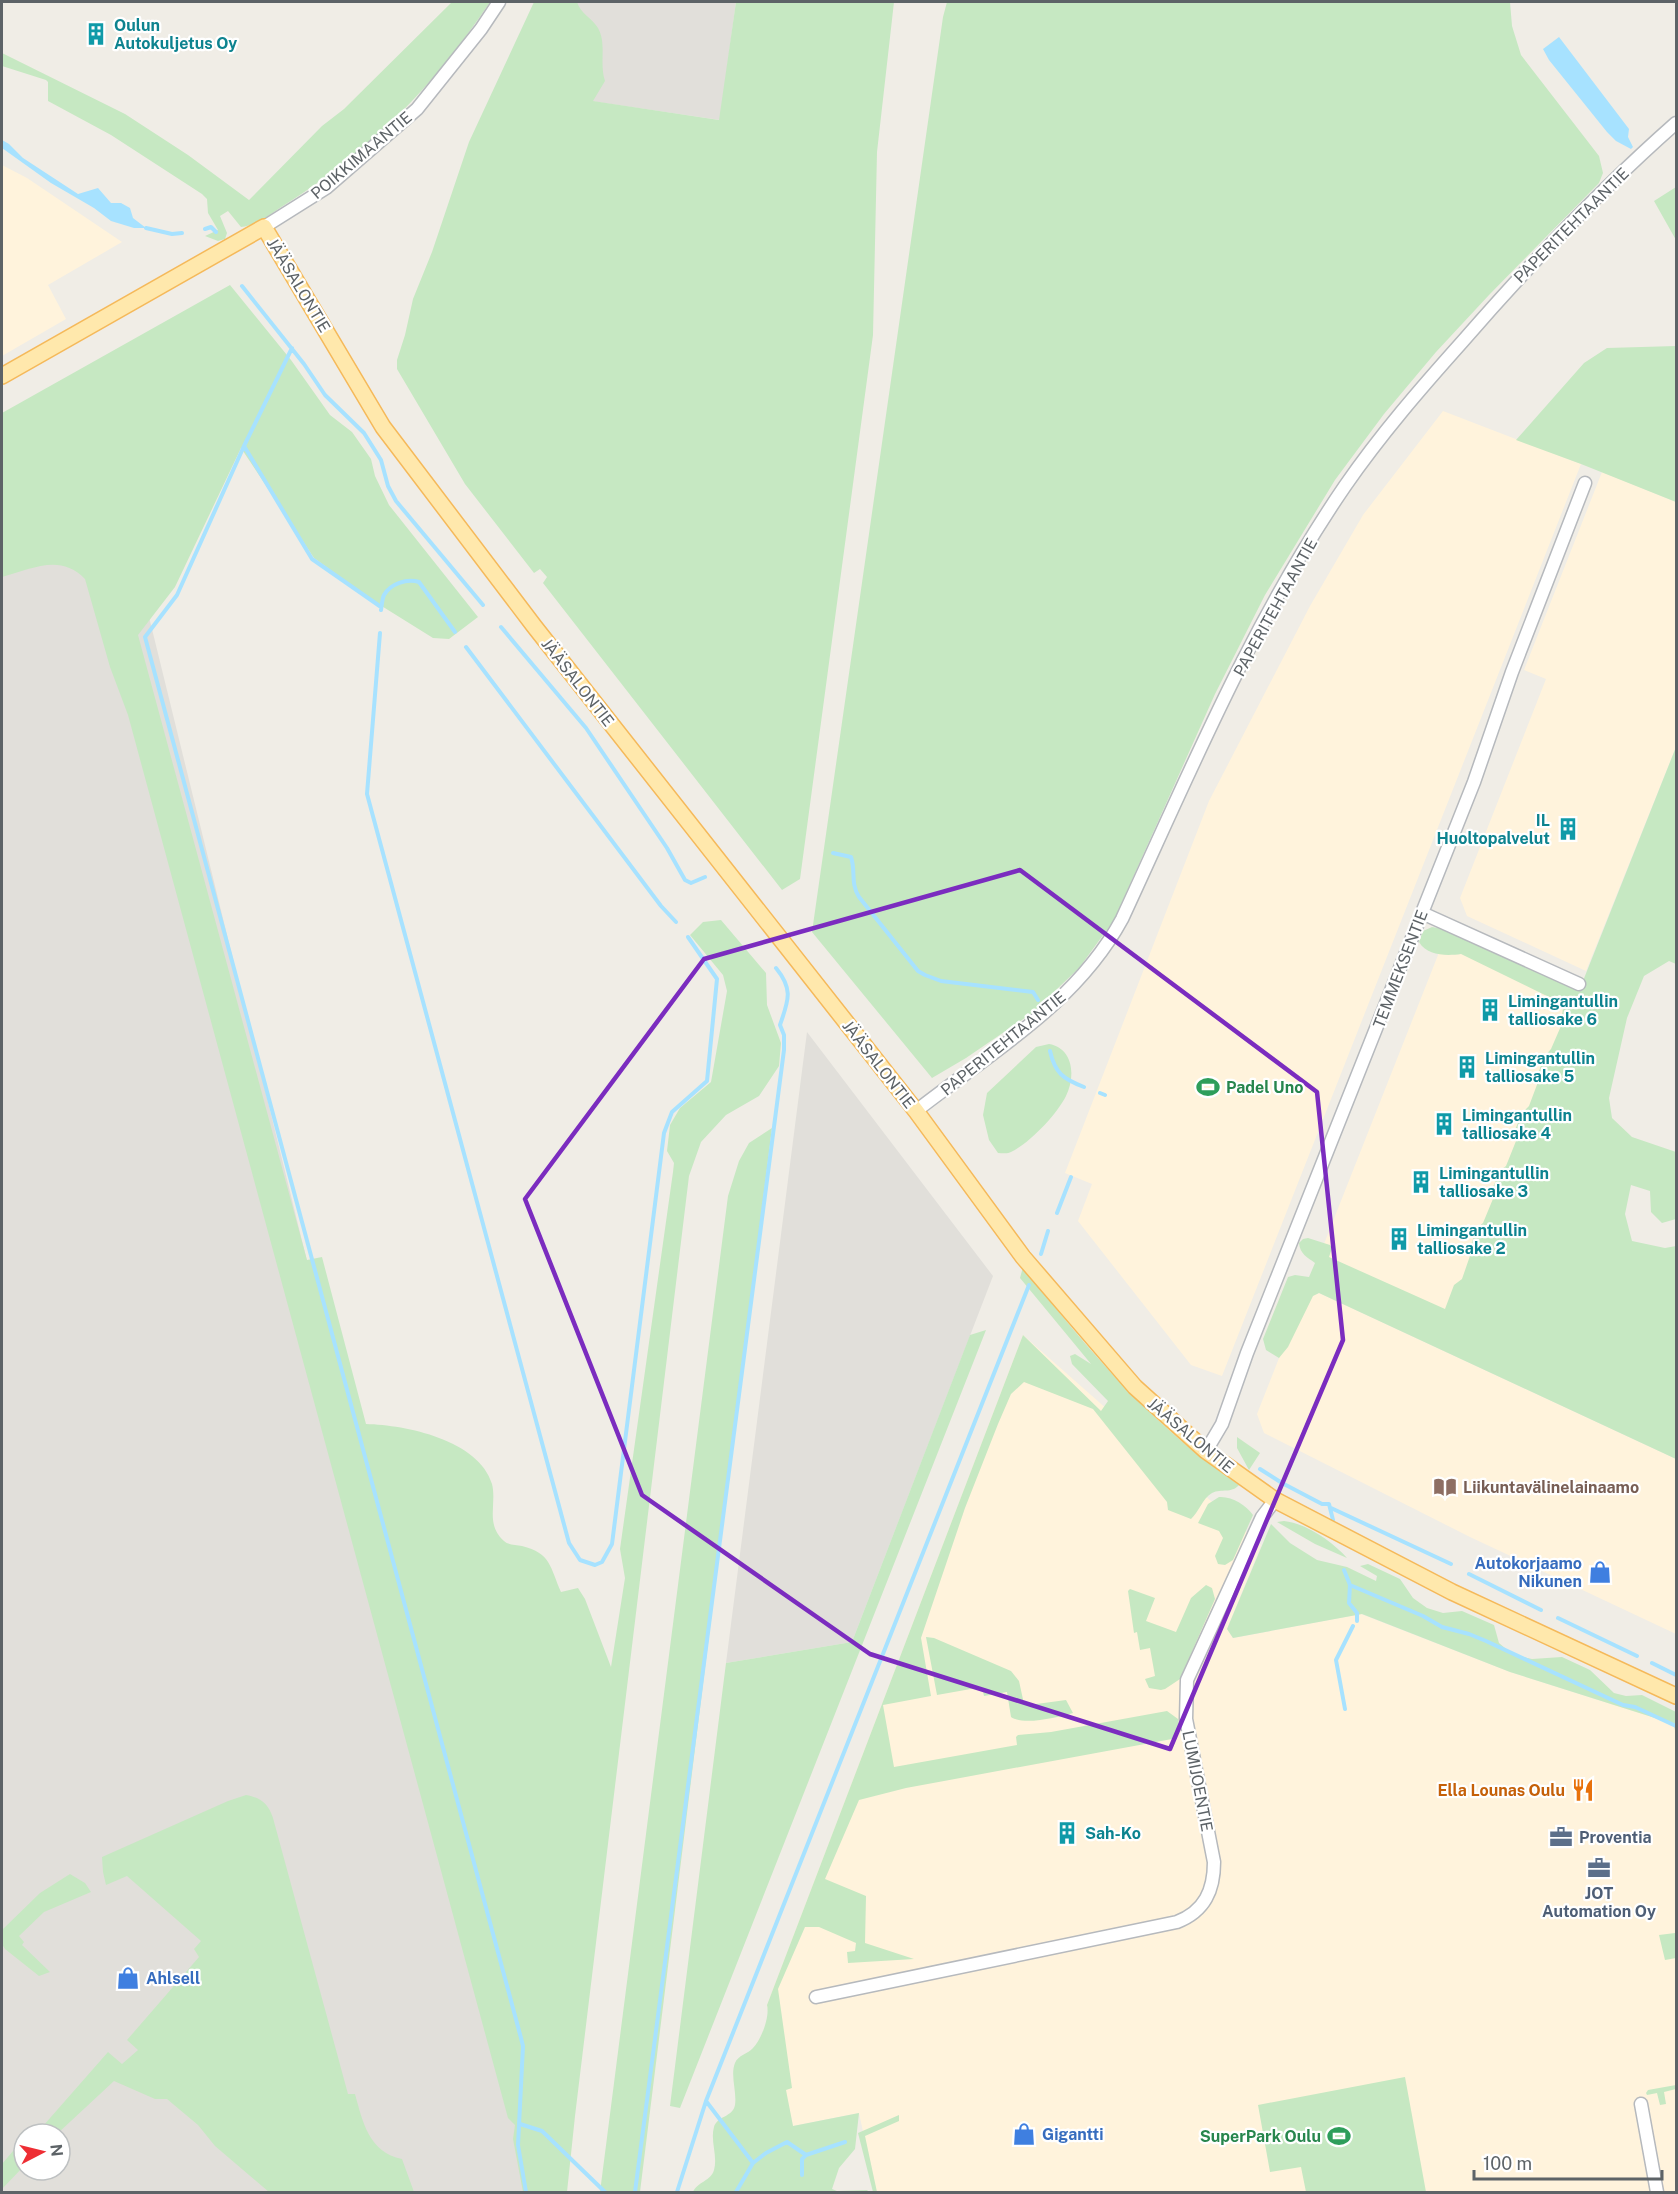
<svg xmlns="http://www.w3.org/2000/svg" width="1678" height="2194" font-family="'Public Sans',sans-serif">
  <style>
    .commercial { fill: #fff3dc }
    .industrial { fill: #e1dfda; fill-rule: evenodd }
    .green { fill: #c6e8c2 }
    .water { fill: #a7e2ff }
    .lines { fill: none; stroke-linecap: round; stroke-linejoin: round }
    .stream { stroke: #a7e2ff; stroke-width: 4 }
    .minor-casing { stroke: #b6b9bd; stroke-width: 15 }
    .major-casing { stroke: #f5b95a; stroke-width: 18 }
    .minor { stroke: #fff; stroke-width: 12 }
    .major { stroke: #ffe8ac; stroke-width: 15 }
    .marked { fill: none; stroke: #7b2cbf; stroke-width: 4.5; stroke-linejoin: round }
    .labels { text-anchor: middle; stroke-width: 4.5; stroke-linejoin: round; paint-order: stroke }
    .culture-label { font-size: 16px; font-weight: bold; fill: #0d838f; stroke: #fff; text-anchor: start }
    .street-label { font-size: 16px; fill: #5d6367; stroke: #fff }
    .leisure-label { font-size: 16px; font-weight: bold; fill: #27864d; stroke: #fff; text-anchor: start }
    .education-label { font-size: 16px; font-weight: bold; fill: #785e54; stroke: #fff; text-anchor: start }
    .shop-label { font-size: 16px; font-weight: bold; fill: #366cbe; stroke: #fff; text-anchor: start }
    .food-label { font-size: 16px; font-weight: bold; fill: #c56008; stroke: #fff; text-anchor: end }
    .service-label { font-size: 16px; font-weight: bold; fill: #4e5e75; stroke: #fff; text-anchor: start }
  </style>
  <rect width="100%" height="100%" fill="#f0ede6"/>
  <path class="commercial" d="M2 165 27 178 122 242 48 285 66 319 2 356Z
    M1443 411 1581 464 1222 1376 1191 1365 1078 1221 1092 1184 1065 1173 1209 801 1310 606 1363 515Z
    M1602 472 1676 502V747L1586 971 1467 916 1460 898 1546 679 1524 670Z
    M1457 944 1576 999 1448 1322 1329 1266 1322 1249 1440 950Z
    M1319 1293 1676 1459V1634L1470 1537 1264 1433 1257 1414 1302 1300Z
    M1023 1335 1261 1545 1227 1629 1233 1638 1361 1614 1510 1672 1674 1724 1676 1737V2192H876L859 2113 793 2126 767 2005Z"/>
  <path class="industrial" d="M552 2H736L720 120 516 90Z
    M112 466 307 1261 533 2192H2V487ZM24 2134H60V2170H24Z
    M807 1032 993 1276 852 1642 726 1663Z"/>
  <path class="green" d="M452 2H490C434 86 372 150 286 204 273 212 257 226 241 227L228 211 220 216 227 233 225 239 218 241 205 236 218 230 208 213 207 199 202 194 111 135 48 101V82L46 80 2 66V53L125 114 188 155 249 200 322 126 344 109Z
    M534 2H577C580 13 592 18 598 28 607 44 599 63 605 81L593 101 719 120 736 2H894L877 152 873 335 800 879 782 890 543 583 547 577 540 569 534 573 465 484 397 369V360L405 335 413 299 432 252 469 142Z
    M947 2H1510L1512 26 1521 55 1599 156 1603 173 1599 183 1489 295 1436 352 1384 414 1335 480 1265 595 1215 694 1114 920 1079 968 1032 1013 966 1058 932 1078 812 932 943 17Z
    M1676 187V240L1654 201Z
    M230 285 291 360 330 415 352 432 371 459 375 476 389 505 478 617 449 639 433 638 372 600 314 558 241 448 175 587 138 635 307 1260 322 1257 366 1424C406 1425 479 1440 492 1484 497 1504 485 1524 504 1541 508 1545 516 1545 522 1546 551 1553 550 1567 561 1592L578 1588 585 1599 611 1667 625 1578 620 1549 673 1172 674 1163 667 1151 670 1125 680 1108 711 1082 727 991 723 975 690 935 703 922 721 920 766 973 767 1005 781 1043 779 1066 759 1096 726 1115 701 1142 689 1176 575 2116 567 2192H523L513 2139 515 2125 508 2118 128 715 110 667 85 579C60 553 32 569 2 577V413Z
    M1676 346V502L1581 464 1516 440 1584 363 1607 348Z
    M1676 747V964L1669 961 1644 976 1627 1018 1609 1098 1612 1118 1632 1137 1676 1152V1219L1662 1223 1651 1212 1650 1191 1631 1185 1625 1214 1632 1241 1665 1248 1676 1246V1459L1319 1293 1313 1296 1288 1347 1279 1358 1266 1350 1263 1339 1288 1277 1295 1275 1309 1277 1315 1263C1307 1257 1300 1254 1299 1243L1303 1239 1308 1238 1330 1245 1332 1248 1329 1257 1445 1309 1454 1285 1462 1279 1472 1250 1471 1245 1477 1228 1483 1223 1495 1194 1493 1187 1501 1170 1506 1166 1518 1136 1515 1130 1522 1113 1529 1106 1538 1082V1074L1544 1057 1551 1049 1561 1026 1563 1007 1557 1001 1461 954C1447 956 1427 956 1419 942L1423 931 1432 927 1443 929 1579 991Z
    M1049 1044C1073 1048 1076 1076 1066 1096 1057 1114 1030 1143 1011 1152 1008 1154 1002 1153 998 1153L989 1140 983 1115 987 1093 1036 1047Z
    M772 1128 640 2192H600L728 1196 739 1161 749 1143Z
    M1023 1267C1086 1348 1153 1427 1239 1485 1231 1494 1222 1488 1212 1493 1202 1499 1199 1512 1191 1519L1168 1510 1167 1502 1093 1409 1024 1382 1011 1394 998 1424 965 1508 921 1638 931 1696 883 1705 894 1767 1017 1745 1016 1737 1018 1735 1051 1732 1167 1711 1178 1719 1180 1728 1172 1739 906 1788 859 1800 825 1879 866 1896 865 1943 914 1959 848 1963 847 1952 855 1951 856 1943 819 1927H805L778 1989 792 2088 786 2090 793 2126 859 2113 855 2149 839 2168 832 2189 837 2191 868 2190 866 2192H693C697 2182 711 2181 714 2170 718 2156 710 2141 714 2127 717 2116 733 2117 735 2105 737 2092 730 2075 735 2063 738 2055 748 2054 753 2048 761 2040 770 2017 767 2005L1023 1335 1101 1411 1108 1401 1072 1364 1070 1356 1075 1354 1091 1364 1020 1278Z
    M986 1330 680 2108 670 2106 726 1663 852 1642 970 1335Z
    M1237 1437 1260 1453 1249 1470 1237 1448Z
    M1219 1497C1232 1496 1246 1505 1253 1515L1233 1560 1225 1565 1218 1564 1215 1556 1223 1538 1219 1531 1198 1523 1208 1504Z
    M1284 1521C1306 1523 1333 1542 1347 1558L1315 1544 1277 1522Z
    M1271 1524 1290 1543 1317 1560 1347 1567 1376 1581 1377 1576 1360 1566 1368 1564 1400 1579 1413 1598 1427 1608 1443 1613 1462 1611 1494 1625 1499 1643 1513 1655 1532 1659 1562 1657 1590 1670 1614 1693 1626 1696 1642 1695 1676 1712V1737L1674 1724 1510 1672 1362 1614 1233 1638 1227 1629Z
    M1206 1585 1212 1588 1215 1599 1180 1679 1165 1689 1161 1690 1149 1688 1145 1679 1155 1676 1150 1648 1140 1650 1137 1632 1134 1633 1128 1591 1130 1589 1155 1598 1146 1621 1176 1632 1191 1598Z
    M926 1637 934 1638 1011 1671 1019 1681 1024 1704 1029 1705 1066 1700 1073 1713C1058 1717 1024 1726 1011 1717L1007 1692 984 1696 982 1687 937 1695Z
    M246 1795C261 1798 268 1803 273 1818L348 2094H355C363 2123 369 2152 402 2159L414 2192H269L215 2146 198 2125 167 2099H155L114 2081 57 2134H36L108 2052 122 2064 138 2050 127 2040 199 1957 194 1949 201 1941 127 1876 106 1885 103 1872 102 1857 228 1801Z
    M70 1874 85 1883 91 1892 44 1912 19 1936 24 1942 22 1945 50 1972 39 1976 5 1949 2 1944V1930L40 1893Z
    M1675 1933H1676V1958L1665 1960 1659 1935Z
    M1405 2077 1426 2192H1306L1301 2167 1270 2172 1258 2105Z
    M1676 2085V2089L1664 2092 1666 2104 1660 2105 1657 2093 1647 2095 1646 2093 1648 2090Z
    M899 2115V2121L865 2136 877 2192H873L858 2133Z
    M24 2138V2166L2 2189V2164Z"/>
  <path class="water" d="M1559 37 1629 129 1628 137 1633 147 1631 149 1616 141 1607 132 1549 60 1543 49Z
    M2 140 9 144 23 158 78 194 98 188 111 203H121L130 208 133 218 146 228H134L111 221 94 208 51 183 2 148Z"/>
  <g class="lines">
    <path class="stream" d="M146 228 172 234 182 233
      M205 229 211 227 216 232
      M242 286 304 364 325 395 364 433 381 460 388 486 396 501 483 605
      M292 348 244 446 312 559 381 607
      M244 446 177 595 145 637 521 2038 523 2046 518 2145 526 2192
      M381 610C382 605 382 599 384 595 390 584 407 578 419 582L455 632
      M501 627 586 728 667 848 685 880 691 883 705 877
      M380 633 367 794 569 1543 580 1560 595 1565 602 1562 612 1544 664 1133 672 1112 707 1081 717 979 688 937
      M466 647 661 906 676 922
      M833 853 851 857C856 872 850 882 859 897L918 971 925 975 941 981 1033 992 1038 1000
      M1050 1051C1055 1073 1063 1079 1084 1087
      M1100 1093 1105 1095
      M1057 1213 1071 1177
      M1041 1254 1048 1231
      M1260 1469 1282 1483 1322 1504H1329L1333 1520
      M1331 1508 1451 1564
      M1344 1570 1350 1585 1349 1603 1357 1613V1621
      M1469 1574 1541 1610
      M1350 1585 1423 1616 1442 1627 1469 1634 1486 1641 1623 1705 1635 1707 1676 1726
      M1558 1618 1637 1656
      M1652 1663 1676 1675
      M1345 1709 1336 1660 1353 1626
      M706 2101 753 2163
      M520 2124 542 2131 605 2192
      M802 2175V2159L806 2155 845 2142
      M635 2192 784 1050V1035L780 1025C788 1001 794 990 776 968
      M677 2192 706 2101 1029 1285
      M736 2192 753 2163 766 2153 787 2142 806 2155"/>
    <g class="minor-casing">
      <path id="minor" d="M264 227 326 188 417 109 481 29 499 2
        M1422 913 1579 984
        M916 1111C990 1053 1076 1004 1122 919 1190 772 1253 620 1345 486 1381 434 1421 388 1463 341 1530 264 1600 190 1676 123
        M1206 1451 1222 1424 1247 1353 1474 782 1512 672 1585 483
        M816 1997 1177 1922C1205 1911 1214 1890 1214 1862L1186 1719 1187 1680 1262 1517 1275 1500
        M1641 2104 1657 2192"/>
    </g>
    <g class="major-casing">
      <path id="major" d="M2 376 264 227 383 427 534 626 916 1111 1023 1257 1135 1387 1206 1451 1275 1500 1452 1592 1676 1696"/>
    </g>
    <use href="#minor" class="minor"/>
    <use href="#major" class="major"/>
  </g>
  <path class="marked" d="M1020 870 1317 1092 1343 1340 1170 1749 870 1654 642 1495 525 1199 704 959Z"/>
  <defs>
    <g id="building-bare" transform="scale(1.8)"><path d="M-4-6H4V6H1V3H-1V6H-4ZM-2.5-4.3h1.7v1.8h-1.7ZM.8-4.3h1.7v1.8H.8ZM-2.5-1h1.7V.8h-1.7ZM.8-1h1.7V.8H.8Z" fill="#0f9aa8" stroke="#fff" stroke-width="2.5" paint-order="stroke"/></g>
    <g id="stadium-bare" transform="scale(1.8)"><path d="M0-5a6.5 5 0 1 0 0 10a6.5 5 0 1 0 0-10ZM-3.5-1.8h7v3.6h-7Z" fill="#2e9e5b" stroke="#fff" stroke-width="2.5" paint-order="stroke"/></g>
    <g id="library-bare" transform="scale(1.8)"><path d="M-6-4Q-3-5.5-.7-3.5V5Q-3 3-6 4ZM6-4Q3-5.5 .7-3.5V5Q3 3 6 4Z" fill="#8d6e63" stroke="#fff" stroke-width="2.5" paint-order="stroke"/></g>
    <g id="shop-bare" transform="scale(1.8)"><path d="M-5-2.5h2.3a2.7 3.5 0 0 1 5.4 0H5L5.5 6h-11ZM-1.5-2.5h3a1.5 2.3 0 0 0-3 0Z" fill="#3f7fe0" stroke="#fff" stroke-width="2.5" paint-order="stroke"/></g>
    <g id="restaurant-bare" transform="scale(1.8)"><path d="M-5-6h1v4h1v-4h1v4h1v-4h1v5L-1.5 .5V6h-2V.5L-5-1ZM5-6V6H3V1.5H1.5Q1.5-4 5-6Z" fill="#e8710a" stroke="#fff" stroke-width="2.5" paint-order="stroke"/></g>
    <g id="office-bare" transform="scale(1.8)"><path d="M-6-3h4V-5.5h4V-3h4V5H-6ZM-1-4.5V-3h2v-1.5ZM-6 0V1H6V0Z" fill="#5c6f8a" stroke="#fff" stroke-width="2.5" paint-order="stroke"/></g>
  </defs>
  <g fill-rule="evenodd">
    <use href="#building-bare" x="96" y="34"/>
    <use href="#building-bare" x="1568" y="829"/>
    <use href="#building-bare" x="1490" y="1010"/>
    <use href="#building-bare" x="1467" y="1067"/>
    <use href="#stadium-bare" x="1208" y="1087"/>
    <use href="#building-bare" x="1444" y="1124"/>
    <use href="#building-bare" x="1421" y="1182"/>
    <use href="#building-bare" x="1399" y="1239"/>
    <use href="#library-bare" x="1445" y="1487"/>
    <use href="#shop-bare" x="1600" y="1572"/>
    <use href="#restaurant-bare" x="1583" y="1790"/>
    <use href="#building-bare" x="1067" y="1833"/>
    <use href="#office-bare" x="1561" y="1837"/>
    <use href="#office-bare" x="1599" y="1868"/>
    <use href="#shop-bare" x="128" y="1978"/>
    <use href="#shop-bare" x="1024" y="2134"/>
    <use href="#stadium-bare" x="1339" y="2136"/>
  </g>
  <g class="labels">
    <g class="culture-label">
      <text x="114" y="31">Oulun<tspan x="114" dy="18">Autokuljetus Oy</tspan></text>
      <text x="1550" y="826" text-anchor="end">IL<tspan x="1550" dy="18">Huoltopalvelut</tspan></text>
      <text x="1508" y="1007">Limingantullin<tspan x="1508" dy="18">talliosake 6</tspan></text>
      <text x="1485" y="1064">Limingantullin<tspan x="1485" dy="18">talliosake 5</tspan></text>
      <text x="1462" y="1121">Limingantullin<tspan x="1462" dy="18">talliosake 4</tspan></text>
      <text x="1439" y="1179">Limingantullin<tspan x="1439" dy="18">talliosake 3</tspan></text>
      <text x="1417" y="1236">Limingantullin<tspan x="1417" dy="18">talliosake 2</tspan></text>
      <text x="1085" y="1839">Sah-Ko</text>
    </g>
    <g class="street-label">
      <text transform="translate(361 155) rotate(-40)" y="6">POIKKIMAANTIE</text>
      <text transform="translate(1571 225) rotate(-45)" y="6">PAPERITEHTAANTIE</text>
      <text transform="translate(299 285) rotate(59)" y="6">JÄÄSALONTIE</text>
      <text transform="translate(1275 607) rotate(-61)" y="6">PAPERITEHTAANTIE</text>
      <text transform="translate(578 682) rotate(52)" y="6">JÄÄSALONTIE</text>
      <text transform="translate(1400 969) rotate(-69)" y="6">TEMMEKSENTIE</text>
      <text transform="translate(1003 1043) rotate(-39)" y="6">PAPERITEHTAANTIE</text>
      <text transform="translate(879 1064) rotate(52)" y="6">JÄÄSALONTIE</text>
      <text transform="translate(1191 1435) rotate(40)" y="6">JÄÄSALONTIE</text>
      <text transform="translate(1198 1781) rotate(79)" y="6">LUMIJOENTIE</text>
    </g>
    <g class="leisure-label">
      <text x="1226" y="1093">Padel Uno</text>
      <text x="1321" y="2142" text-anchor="end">SuperPark Oulu</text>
    </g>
    <g class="education-label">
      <text x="1463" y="1493">Liikuntavälinelainaamo</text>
    </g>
    <g class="shop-label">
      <text x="1582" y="1569" text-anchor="end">Autokorjaamo<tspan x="1582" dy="18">Nikunen</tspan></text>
      <text x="146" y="1984">Ahlsell</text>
      <text x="1042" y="2140">Gigantti</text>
    </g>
    <g class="food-label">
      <text x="1565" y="1796">Ella Lounas Oulu</text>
    </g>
    <g class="service-label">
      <text x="1579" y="1843">Proventia</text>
      <text x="1599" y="1899" text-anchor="middle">JOT<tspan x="1599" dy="18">Automation Oy</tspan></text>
    </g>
  </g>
  <rect width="1678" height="2194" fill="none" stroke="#5d6367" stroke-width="6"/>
  <g transform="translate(42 2152) rotate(83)"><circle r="28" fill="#ffffff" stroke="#bec1c2" stroke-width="1.5"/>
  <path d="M0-4.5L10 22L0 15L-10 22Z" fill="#ee2e34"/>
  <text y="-9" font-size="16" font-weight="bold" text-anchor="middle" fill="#5d6367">N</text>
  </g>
  <path d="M1474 2170v9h188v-9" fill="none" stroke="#5d6367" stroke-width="3"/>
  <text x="1483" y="2170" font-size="18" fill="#5d6367" stroke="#ffffff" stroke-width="4.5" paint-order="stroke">100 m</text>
</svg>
